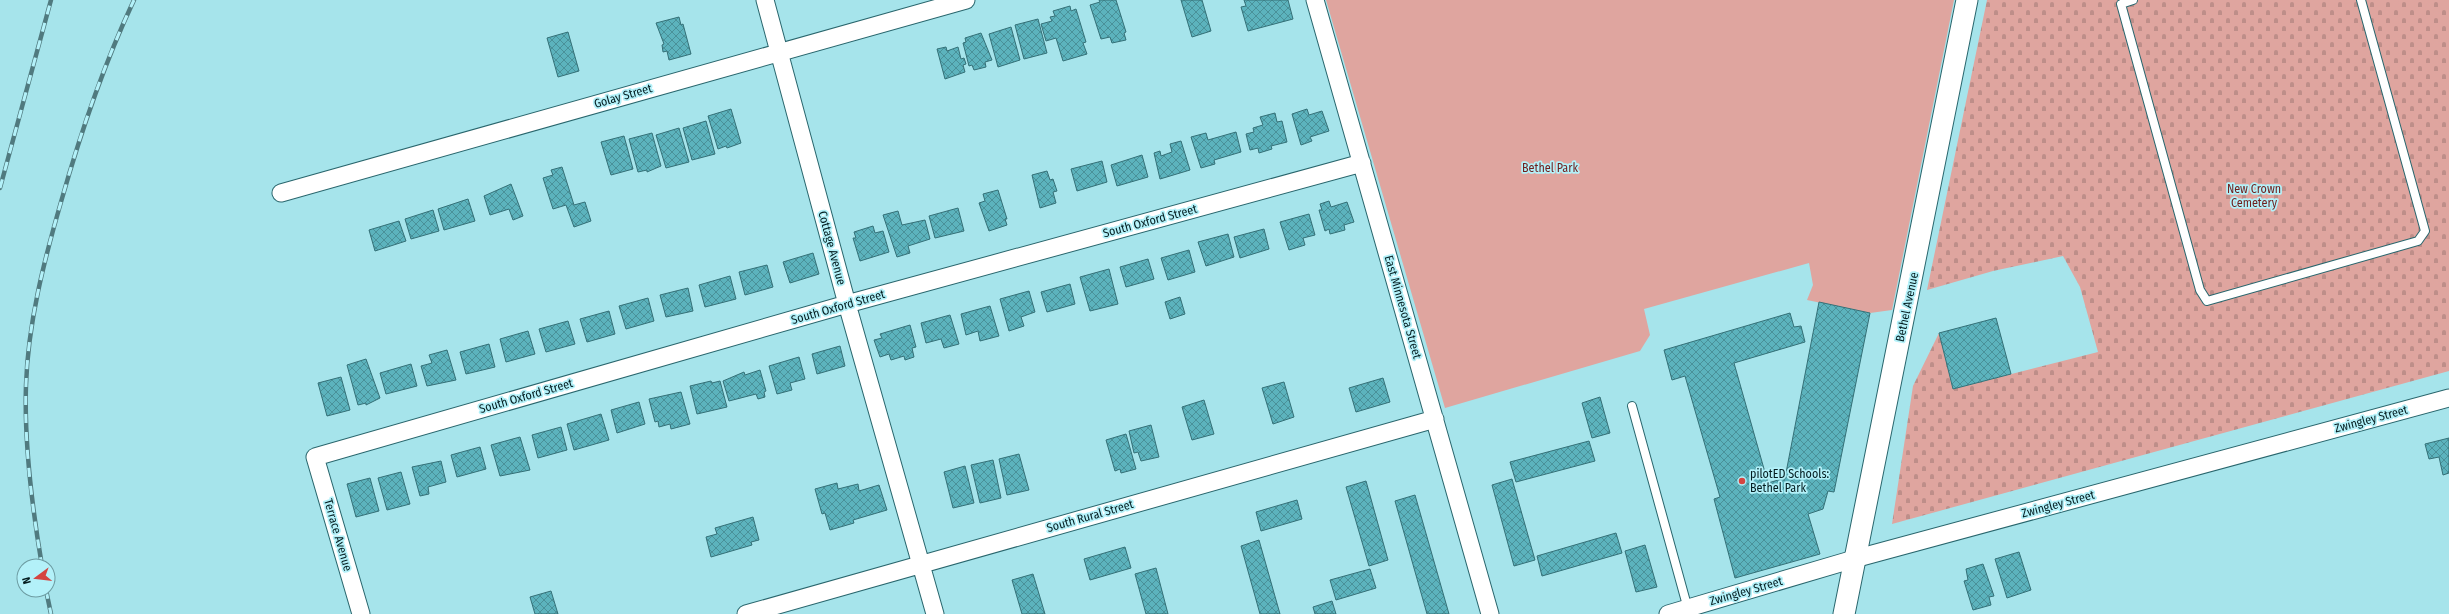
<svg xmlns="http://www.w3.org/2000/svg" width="2449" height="614" font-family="'Fira Sans Condensed',sans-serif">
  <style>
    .green { fill: #dfa59f }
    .cemetery { fill: url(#cemetery-stones) }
    .building { fill: url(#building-cross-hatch); stroke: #347077 }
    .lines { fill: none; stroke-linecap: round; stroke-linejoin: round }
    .service-casing { stroke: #29666d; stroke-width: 10 }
    .minor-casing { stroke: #29666d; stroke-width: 19 }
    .tertiary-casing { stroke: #29666d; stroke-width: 23 }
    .service { stroke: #fff; stroke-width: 8 }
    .minor { stroke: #fff; stroke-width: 17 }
    .tertiary { stroke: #fff; stroke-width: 21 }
    .rail-casing { stroke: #507a7f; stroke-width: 4.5 }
    .rail { stroke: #b3f1f9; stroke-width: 3; stroke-dasharray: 9; stroke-linecap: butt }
    .poi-dot { fill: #d44541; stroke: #b3f1f9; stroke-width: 1.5 }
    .labels { text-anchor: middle; stroke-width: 3.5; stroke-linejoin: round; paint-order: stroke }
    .street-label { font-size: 12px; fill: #041d20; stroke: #b3f1f9 }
    .park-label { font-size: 12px; fill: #701e1c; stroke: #b3f1f9 }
    .poi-label { font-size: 12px; fill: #041d20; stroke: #b3f1f9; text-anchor: start }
  </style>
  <defs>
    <pattern id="cemetery-stones" width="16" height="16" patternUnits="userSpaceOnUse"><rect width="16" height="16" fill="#dfa59f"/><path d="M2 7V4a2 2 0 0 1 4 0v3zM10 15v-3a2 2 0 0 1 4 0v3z" fill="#be8e89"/></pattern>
    <pattern id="building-cross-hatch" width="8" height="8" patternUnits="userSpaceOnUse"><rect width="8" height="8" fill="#5cb3bd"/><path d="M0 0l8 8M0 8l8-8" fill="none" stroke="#4a9199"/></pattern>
  </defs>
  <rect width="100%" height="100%" fill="#a6e4eb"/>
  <path class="green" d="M1326 0H1954L1892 310 1870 313 1807 300 1813 285 1809 263 1644 309 1650 335 1640 351 1445 408Z"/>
  <path class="cemetery" d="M1987 0H2449V371L1892 524 1913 386 1939 333 1953 389 2098 352 2080 287 2063 256 1993 271 1927 290Z"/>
  <path class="building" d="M1099 0H1116L1126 32 1124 33 1126 40 1112 43 1110 37 1101 39 1090 5 1100 2Z
    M1181 0H1202L1211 31 1192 37Z
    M1244 0H1288L1293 19 1248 31 1241 7 1246 6Z
    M1070 6 1071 11 1076 9 1086 42 1083 43 1087 54 1063 61 1056 38 1046 41 1041 24 1052 21 1050 17 1055 16 1053 11Z
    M679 17 681 25 683 24 691 54 669 60 667 51 663 52 662 45 664 44 656 23Z
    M1038 19 1047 53 1024 59 1015 25Z
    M1011 27 1020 60 998 67 989 34Z
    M568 32 579 71 558 77 547 38Z
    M981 33 992 60 985 62 986 67 974 70 972 65 969 66 963 43 966 42 965 38Z
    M946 47 947 51 958 47 961 59 964 58 966 64 963 65 965 72 945 79 937 49Z
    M731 109 741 143 727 148 726 146 718 149 708 116Z
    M1307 109 1309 115 1322 111 1329 131 1310 137 1312 141 1301 145 1292 114Z
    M1275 113 1277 122 1282 121 1287 142 1271 146 1272 149 1259 153 1258 148 1250 150 1246 134 1254 132 1253 128 1263 125 1260 117Z
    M706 121 715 154 692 160 683 128Z
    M679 128 689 162 666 168 656 135Z
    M1236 132 1241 152 1214 160 1215 164 1201 168 1191 137 1206 133 1208 140Z
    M652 133 661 166 647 172V170L638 172 629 139Z
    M624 136 633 169 611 175 601 142Z
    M1181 141 1190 170 1160 179 1154 153 1160 151 1161 156 1172 152 1170 144Z
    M1142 155 1148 177 1117 186 1111 165Z
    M1102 161 1107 182 1077 191 1071 169Z
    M562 167 574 205 585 202 591 221 574 227 566 205 553 209 543 178 553 175 551 170Z
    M1047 171 1050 180 1053 179 1057 191 1053 192 1056 203 1040 208 1032 175Z
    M511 184 523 216 513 220 509 209 490 215 484 196Z
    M998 190 1007 219H1005L1007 225 989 231 979 203 985 201 983 194Z
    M468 199 475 221 444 230 438 209Z
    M1329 201 1331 207 1347 202 1354 222 1344 225 1345 230 1330 234 1329 229 1325 231 1319 210H1322L1320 204Z
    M958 208 964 231 935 238 929 216Z
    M433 210 439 231 411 239 405 219Z
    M898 211 902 225 925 220 930 239 908 246 910 253 897 257 883 215Z
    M1309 214 1315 235 1303 238 1305 245 1289 250 1280 222Z
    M399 221 406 241 375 251 369 230Z
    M873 226 875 233 883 231 889 252 860 261 853 238H856L854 232Z
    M1264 229 1269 249 1240 258 1234 237Z
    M1228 234 1234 257 1206 266 1198 242Z
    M1189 250 1195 272 1168 280 1161 258Z
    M813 253 819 274 790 283 783 262Z
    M1148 259 1154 279 1126 287 1120 267Z
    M767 265 773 287 745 295 739 272Z
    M1109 269 1118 304 1090 311 1080 277Z
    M730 276 736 299 705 307 699 285Z
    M1070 284 1075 304 1047 312 1041 292Z
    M688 288 693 311 666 317 660 295Z
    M1029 291 1035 312 1021 317 1024 326 1009 331 1000 299Z
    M1180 297 1185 314 1170 319 1165 302Z
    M648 298 654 321 626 329 619 306Z
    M1819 302 1870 313 1834 492 1828 491 1823 509 1808 514 1820 554 1735 578 1714 499 1720 497 1685 376 1672 380 1664 350 1790 313 1794 327 1801 326 1805 342 1734 363 1768 483 1785 478Z
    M990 306 999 336 980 341 978 331 966 335 961 314Z
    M609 311 615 334 587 342 580 319Z
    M950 315 959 344 944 348 941 339 926 343 921 323Z
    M1996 318 2011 374 1953 389 1939 333Z
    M568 321 575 344 546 352 539 329Z
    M910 325 916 347 912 348 914 357 905 360 904 356 891 360 889 354 880 357 874 340 882 338 880 334Z
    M528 331 535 354 506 362 500 339Z
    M489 344 495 367 466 374 460 352Z
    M840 346 845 366 817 374 812 354Z
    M447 350 456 380 427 386 421 366 432 363 429 355Z
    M799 357 805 379 790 383 792 390 777 394 769 366Z
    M366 359 380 398 366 405V403L358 405 347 365Z
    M411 364 417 386 386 394 380 373Z
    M760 370 766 391 764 392 765 397 758 399 756 394 729 401 723 381 744 372 745 375Z
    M341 377 350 410 327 416 318 383Z
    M1383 378 1390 402 1356 412 1349 388Z
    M711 381 712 383 720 381 727 407 697 414 690 386Z
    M1284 382 1294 417 1273 424 1262 388Z
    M681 392 690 424 671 429 670 424 659 427 658 421 655 422 649 399Z
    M1600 397 1610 433 1592 438 1582 403Z
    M1204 400 1214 434 1192 440 1182 407Z
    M639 402 645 424 617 433 611 410Z
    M601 414 609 440 574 450 567 424Z
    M1151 425 1159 457 1141 461 1138 452 1134 453 1129 431Z
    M561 427 567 450 538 458 532 435Z
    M1126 434 1136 469 1121 473 1120 469 1115 471 1106 440Z
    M520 437 530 470 500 476 491 445Z
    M2449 438V473L2443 475 2439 457 2429 459 2425 444Z
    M1589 441 1595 461 1516 482 1510 462Z
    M480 447 486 469 457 477 451 455Z
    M1019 454 1029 490 1007 495 999 459Z
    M993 460 1001 498 980 503 971 465Z
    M441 461 446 482 428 487 429 494 420 496 412 467Z
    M965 466 974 503 953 508 944 472Z
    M401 472 410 504 387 510 378 478Z
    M370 478 379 511 356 517 347 484Z
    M1512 479 1535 560 1514 566 1492 485Z
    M1366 481 1388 560 1369 566 1346 487Z
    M837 483 838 489 858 484 859 491 879 485 887 510 853 520 854 523 830 530 825 513 822 514 815 489Z
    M1415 495 1449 614H1427L1395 501Z
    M1297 500 1302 519 1261 531 1256 512Z
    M753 517 759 540 751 542 752 545 711 557 706 537 717 534 715 528Z
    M1616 533 1622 553 1542 576 1537 556Z
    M1259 540 1280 614H1260L1241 546Z
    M1645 545 1657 587 1636 592 1625 551Z
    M1125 547 1131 568 1090 580 1084 559Z
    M2019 552 2031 590 2007 598 1995 559Z
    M1983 564 1994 596 1989 597 1991 605 1973 610 1964 581 1968 580 1966 569Z
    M1156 568 1168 614H1146L1135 574Z
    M1370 569 1376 588 1336 600 1330 580Z
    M1033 574 1045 614H1022L1012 580Z
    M551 591 558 614H535L530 597Z
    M1332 601 1336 614H1315L1313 607Z"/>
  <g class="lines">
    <g class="service-casing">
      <path id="service" d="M2133 0 2121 4 2200 290 2207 301 2418 241 2425 231 2361 0
        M1632 406 1688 609"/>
    </g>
    <g class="minor-casing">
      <path id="minor" d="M765 0 847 304 935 614
        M1315 0 1490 614
        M281 193 966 0
        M361 614 315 457 847 304 1362 163
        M746 614 1435 419
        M1668 614 1854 559 2449 398"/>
    </g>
    <g class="tertiary-casing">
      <path id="tertiary" d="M1844 614 1967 0"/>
    </g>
    <use href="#service" class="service"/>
    <use href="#minor" class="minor"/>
    <use href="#tertiary" class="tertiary"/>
    <g class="rail-casing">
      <path id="rail" d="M0 188 51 0
        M42 566C32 507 24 445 26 385 28 323 44 261 61 202 81 131 103 66 134 0
        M46 590 51 614"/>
    </g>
    <use href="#rail" class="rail"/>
  </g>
  <circle class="poi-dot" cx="1742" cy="481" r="4"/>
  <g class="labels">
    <g class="street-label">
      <text transform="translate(623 96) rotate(-16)" y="4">Golay Street</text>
      <text transform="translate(1150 221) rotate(-15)" y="4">South Oxford Street</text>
      <text transform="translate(832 248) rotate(75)" y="4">Cottage Avenue</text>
      <text transform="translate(838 307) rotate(-16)" y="4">South Oxford Street</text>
      <text transform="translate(1403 307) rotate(74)" y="4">East Minnesota Street</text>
      <text transform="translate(1907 307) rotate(-78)" y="4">Bethel Avenue</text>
      <text transform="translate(526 396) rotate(-16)" y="4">South Oxford Street</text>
      <text transform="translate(2371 419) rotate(-15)" y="4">Zwingley Street</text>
      <text transform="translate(2058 504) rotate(-15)" y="4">Zwingley Street</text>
      <text transform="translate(1090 516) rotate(-16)" y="4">South Rural Street</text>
      <text transform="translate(338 535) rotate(74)" y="4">Terrace Avenue</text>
      <text transform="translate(1746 591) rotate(-16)" y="4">Zwingley Street</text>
    </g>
    <g class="park-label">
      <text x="1550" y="172">Bethel Park</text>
      <text x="2254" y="193">New Crown<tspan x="2254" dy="14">Cemetery</tspan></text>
    </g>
    <g class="poi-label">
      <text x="1750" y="478">pilotED Schools:<tspan x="1750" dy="14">Bethel Park</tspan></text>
    </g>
  </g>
  <g transform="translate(36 578) rotate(255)"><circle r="19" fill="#b3f1f9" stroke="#6d9ca2"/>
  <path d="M0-3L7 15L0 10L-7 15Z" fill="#d44541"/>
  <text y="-6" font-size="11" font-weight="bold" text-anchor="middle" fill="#041d20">N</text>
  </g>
</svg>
